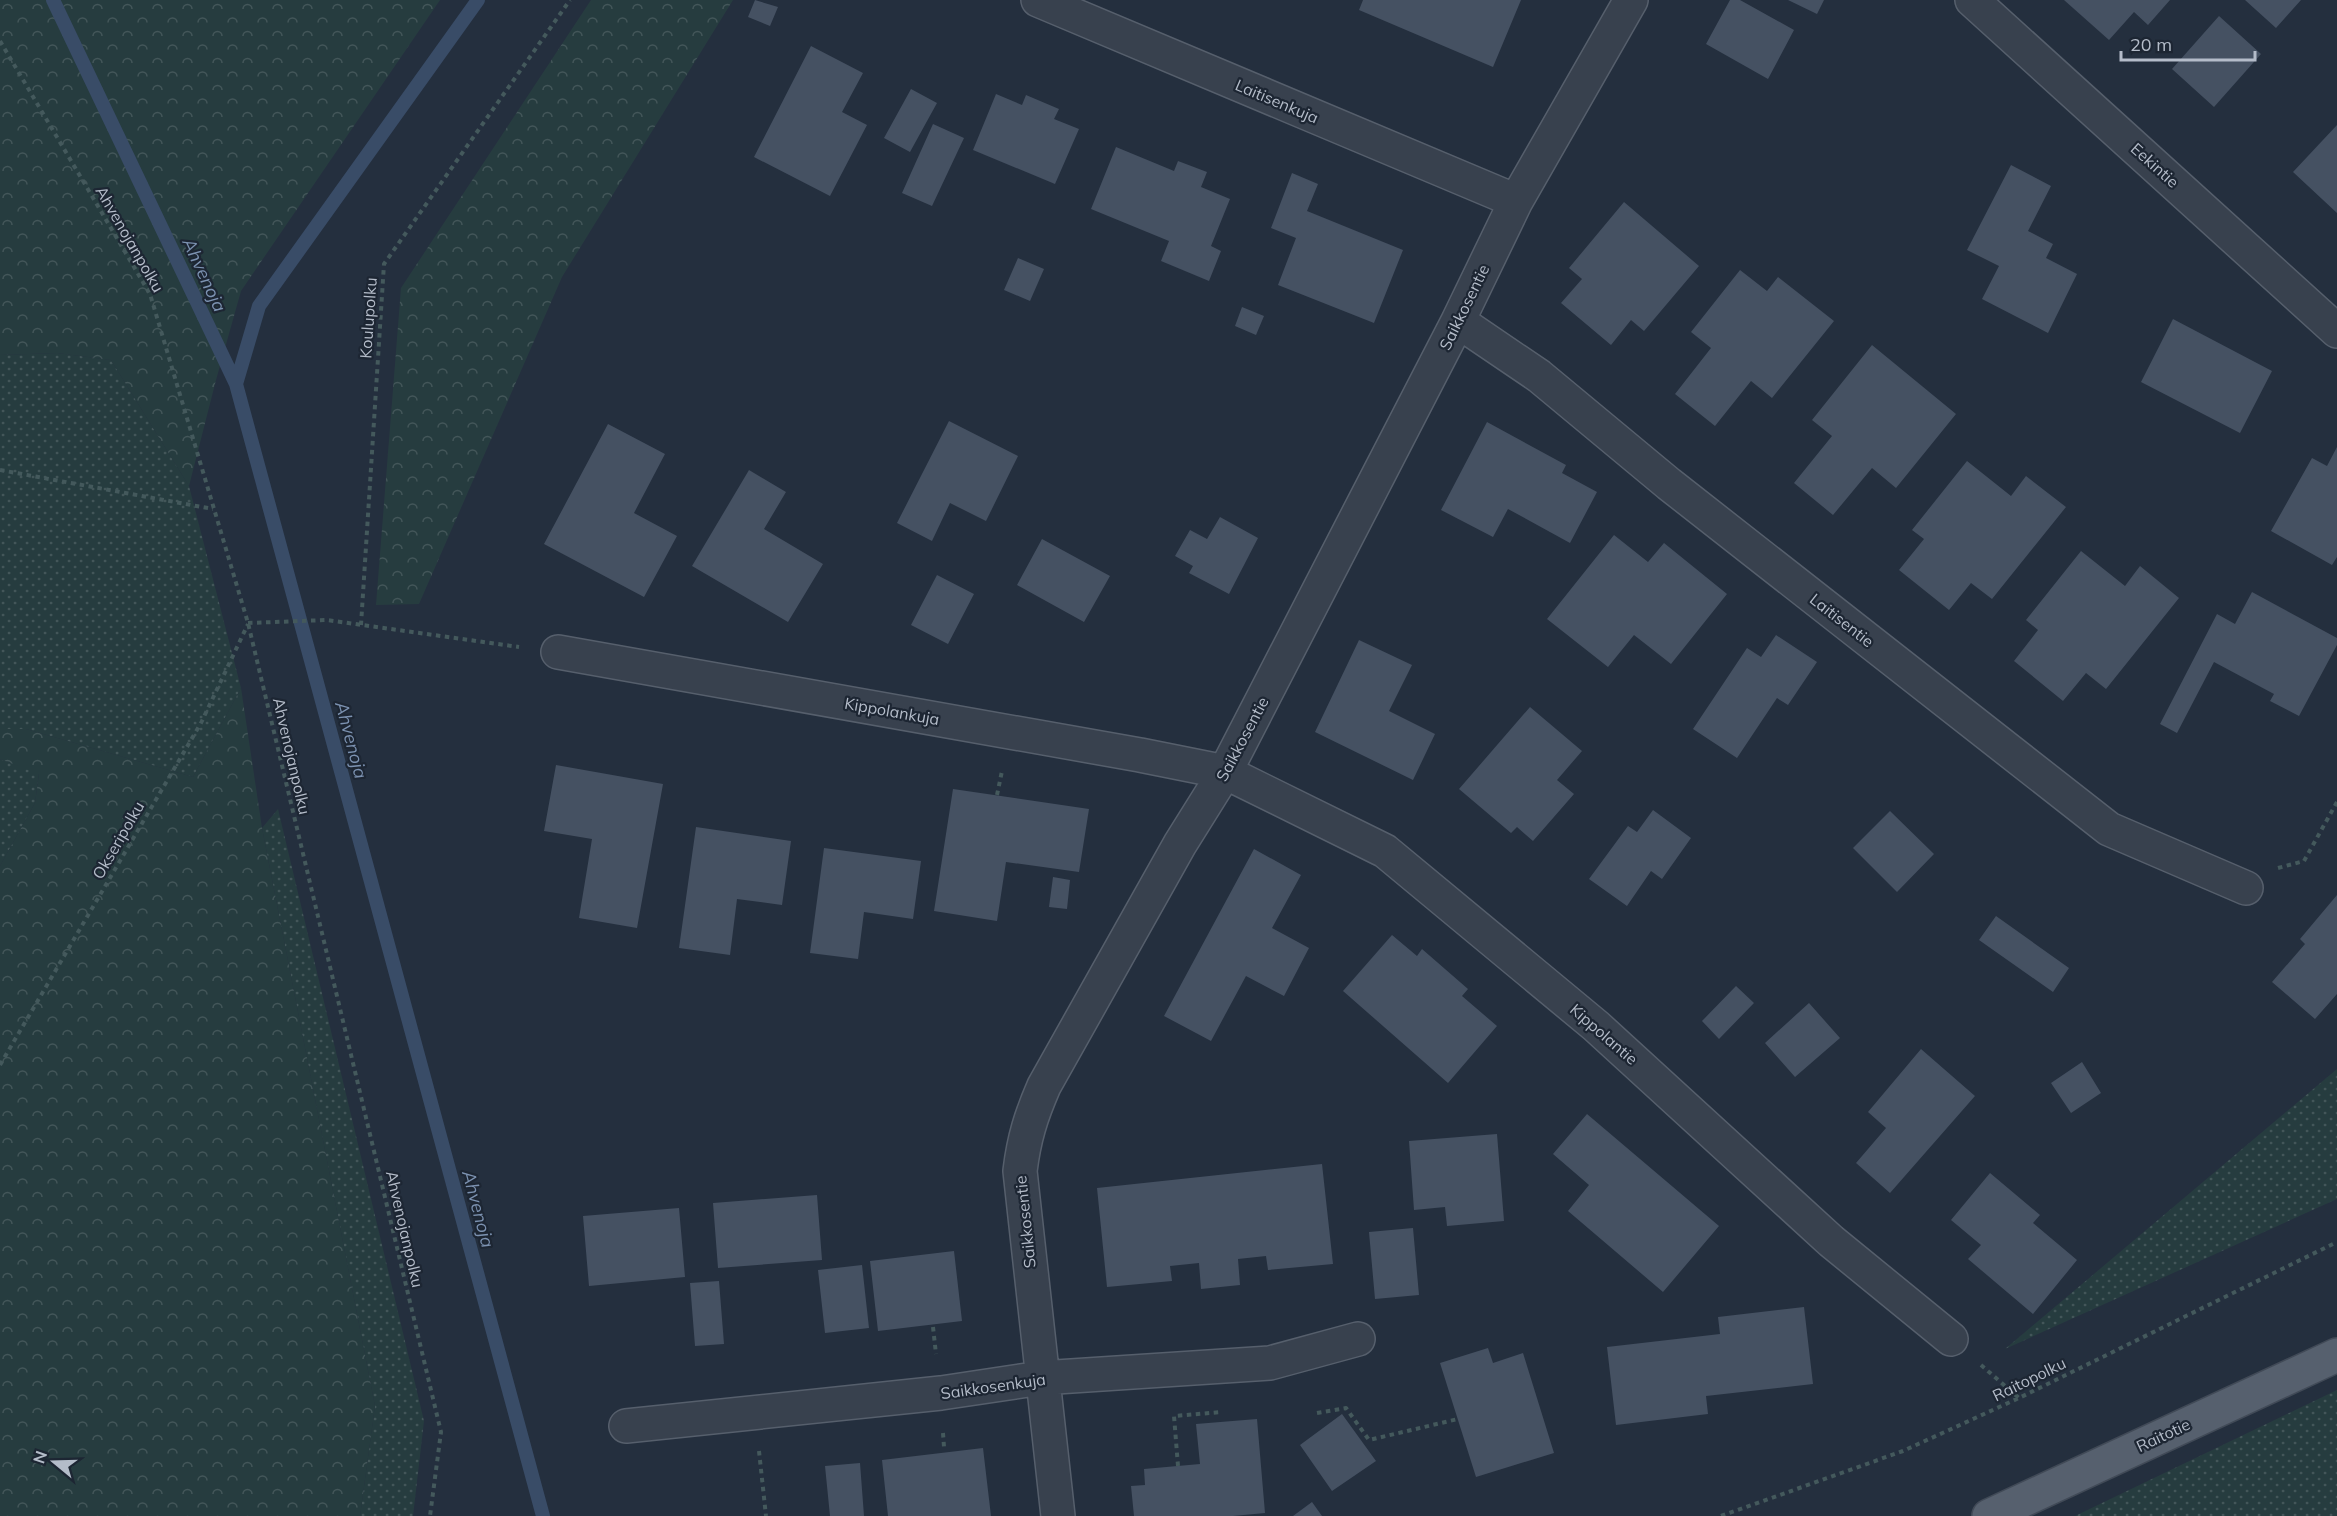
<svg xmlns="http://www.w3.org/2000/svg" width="2337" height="1516" font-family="Mulish,sans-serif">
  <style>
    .grass { fill: url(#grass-dots) }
    .forest { fill: url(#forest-crowns) }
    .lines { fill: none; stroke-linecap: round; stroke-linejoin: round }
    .stream { stroke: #394c67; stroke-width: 14 }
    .building { fill: #455162 }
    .street-casing { stroke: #565f6c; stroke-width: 36 }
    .primary-casing { stroke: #414a57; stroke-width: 36 }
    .path { stroke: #44595c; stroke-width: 4; stroke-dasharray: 4.5 4.5; stroke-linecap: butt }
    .street { stroke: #38414e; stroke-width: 33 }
    .primary { stroke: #56606e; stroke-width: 33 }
    .labels { text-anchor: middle; stroke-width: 4.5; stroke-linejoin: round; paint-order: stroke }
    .street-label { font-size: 16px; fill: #b4bcc9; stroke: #1d2633 }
    .water-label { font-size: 18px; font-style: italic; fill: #7c92b1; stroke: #1d2633 }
  </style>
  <defs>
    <pattern id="grass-dots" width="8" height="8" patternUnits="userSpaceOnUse" patternTransform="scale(1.5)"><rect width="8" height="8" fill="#263c3f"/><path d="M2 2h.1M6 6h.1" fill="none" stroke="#435659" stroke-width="1.8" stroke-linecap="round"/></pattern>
    <pattern id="forest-crowns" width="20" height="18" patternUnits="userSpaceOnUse" patternTransform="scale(1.5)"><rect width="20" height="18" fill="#263c3f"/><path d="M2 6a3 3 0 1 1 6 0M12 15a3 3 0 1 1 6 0" fill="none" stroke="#435659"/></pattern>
  </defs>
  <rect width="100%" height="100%" fill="#242f3e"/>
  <path class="grass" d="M57 353 111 360 189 486 241 688 193 777 26 729H0V355Z
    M0 759 39 773 35 803 0 866Z
    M278 809 424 1421 413 1516H360L375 1406 262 828Z
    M2337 1069V1199L2005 1349Z
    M2337 1390V1516H2075Z"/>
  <path class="forest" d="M0 0H440L241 291 216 380 189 486 111 360 57 353 0 355Z
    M591 0H733L562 277 419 604 376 605 401 288Z
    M241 688 262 828 375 1406 360 1516H0V866L35 803 39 774 0 759V729H26L193 777Z"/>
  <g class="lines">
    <path class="stream" d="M53 0 236 384 543 1516
      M236 384 259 306 478 0"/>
  </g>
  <path class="building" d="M755 0 778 7 770 26 748 17Z
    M1363 0H1521L1493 67 1359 10Z
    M1730 0H1740L1794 30 1768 79 1706 44Z
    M1788 0H1824L1817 14Z
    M2064 0H2170L2148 25 2134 12 2109 40Z
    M2245 0H2301L2276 28Z
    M2219 16 2261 54 2214 107 2172 69Z
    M811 46 863 73 842 112 867 125 830 196 754 157Z
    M911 89 937 103 910 152 884 138Z
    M996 94 1022 105 1026 95 1059 109 1054 119 1079 129 1055 184 973 150Z
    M933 124 964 138 932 206 902 193Z
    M2337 125V213L2293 172Z
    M1116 147 1174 171 1178 161 1207 172 1201 187 1230 199 1211 246 1221 251 1209 281 1161 261 1169 241 1091 209Z
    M2011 165 2051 186 2028 231 2053 244 2046 258 2077 274 2048 333 1982 299 1999 266 1967 250Z
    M1292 173 1318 184 1307 211 1403 250 1374 323 1278 285 1296 238 1271 228Z
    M1624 202 1699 266 1644 331 1631 320 1611 345 1561 303 1582 279 1569 268Z
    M1018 258 1044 269 1030 301 1004 290Z
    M1740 270 1767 291 1778 277 1834 321 1772 398 1751 381 1715 426 1675 394 1711 348 1691 332Z
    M1242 307 1264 316 1256 335 1235 326Z
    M2173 319 2272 371 2240 433 2141 382Z
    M1872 345 1956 414 1896 488 1872 468 1833 515 1794 483 1832 436 1812 420Z
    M949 421 1018 456 986 521 950 503 932 541 897 523Z
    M1487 422 1566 465 1562 473 1597 492 1570 543 1508 509 1493 537 1441 510Z
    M608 424 665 454 634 513 677 536 644 597 544 544Z
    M2337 447V557L2332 565 2271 531 2312 458 2327 466Z
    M1967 461 2011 496 2026 476 2066 507 1992 599 1971 583 1949 610 1899 570 1924 539 1912 530Z
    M749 470 786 492 764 529 823 564 788 622 692 566Z
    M1220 517 1258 538 1229 594 1189 573 1193 566 1175 556 1190 530 1207 539Z
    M1614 535 1648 562 1664 543 1727 594 1671 664 1634 635 1608 667 1547 619Z
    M1042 539 1110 576 1084 622 1017 585Z
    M2081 551 2125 586 2140 566 2179 598 2106 689 2086 673 2063 701 2014 661 2038 630 2026 620Z
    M937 575 974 594 948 644 911 625Z
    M2252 592 2337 638V645L2299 716 2270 701 2274 694 2214 662 2177 733 2160 724 2217 614 2235 624Z
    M1776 635 1817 662 1788 705 1777 698 1737 758 1693 729 1747 648 1761 657Z
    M1359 640 1412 665 1389 711 1435 734 1413 780 1315 732Z
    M1530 707 1582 751 1557 780 1574 794 1533 841 1517 827 1511 833 1459 789Z
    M556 765 663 784 637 928 579 918 592 839 544 831Z
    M953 789 1089 809 1079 872 1006 862 997 921 934 911Z
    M1653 810 1691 838 1662 879 1651 871 1627 906 1589 879 1628 826 1637 832Z
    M1890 811 1934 854 1897 892 1853 848Z
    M696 827 791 841 782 905 737 899 730 955 679 948Z
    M824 848 921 861 913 919 864 912 858 959 810 953Z
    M1254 849 1301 875 1272 928 1309 948 1284 996 1246 976 1211 1041 1164 1016Z
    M1053 877 1070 880 1067 909 1049 907Z
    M2337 895V994L2315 1019 2272 982 2305 944 2300 939Z
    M1996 916 2069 968 2053 992 1979 940Z
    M1392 935 1417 956 1422 949 1468 989 1462 996 1497 1026 1448 1083 1343 991Z
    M1736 986 1754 1003 1719 1039 1702 1021Z
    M1809 1003 1840 1038 1795 1077 1765 1043Z
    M1921 1049 1975 1096 1890 1193 1856 1163 1886 1128 1868 1112Z
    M2082 1062 2101 1093 2071 1113 2051 1083Z
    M1587 1114 1719 1226 1663 1292 1568 1211 1589 1185 1553 1154Z
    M1497 1134 1504 1221 1447 1226 1445 1207 1414 1210 1409 1141Z
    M1322 1164 1333 1264 1268 1270 1266 1256 1238 1259 1240 1285 1201 1289 1199 1263 1170 1266 1172 1281 1107 1287 1097 1188Z
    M1990 1173 2040 1215 2033 1223 2077 1260 2033 1314 1968 1259 1981 1245 1951 1220Z
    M817 1195 822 1260 718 1268 713 1203Z
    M679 1208 685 1277 589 1286 583 1216Z
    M1413 1228 1419 1295 1375 1299 1369 1232Z
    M954 1251 962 1321 878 1331 870 1261Z
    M862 1265 869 1328 825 1333 818 1270Z
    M719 1281 724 1344 695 1346 690 1283Z
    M1804 1307 1813 1384 1706 1396 1708 1414 1616 1425 1607 1347 1720 1334 1718 1317Z
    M1488 1348 1493 1363 1523 1353 1554 1453 1476 1477 1440 1363Z
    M1342 1414 1376 1461 1332 1491 1300 1445Z
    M1257 1419 1265 1513 1233 1516H1134L1131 1486 1145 1485 1144 1469 1200 1464 1196 1424Z
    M983 1448 991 1516H888L882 1460Z
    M860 1463 864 1516H830L825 1466Z
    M1312 1502 1322 1516H1293Z"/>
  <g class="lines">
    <g class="street-casing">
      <path id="street" d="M1038 0 1516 201
        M1972 0 2337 331
        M1458 321 1539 376 1669 484 2109 829 2246 888
        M558 652 1140 755 1225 772 1385 851 1596 1026 1831 1241 1951 1339
        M626 1426 941 1393 1041 1378 1270 1363 1358 1339
        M1058 1516 1020 1171C1024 1138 1031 1116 1044 1086L1180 844 1225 772 1458 321 1516 201 1631 0"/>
    </g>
    <g class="primary-casing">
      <path id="primary" d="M1989 1516 2337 1355"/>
    </g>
    <path class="path" d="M0 41 150 294 248 623 441 1432 430 1516
      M0 470 213 509
      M248 623 327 620 519 647
      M361 625 384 264 570 0
      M997 795 1002 771
      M2278 868 2304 861 2337 802
      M0 1065 201 723 248 624
      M933 1327 936 1354
      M1981 1365 2019 1398
      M1317 1413 1346 1408 1369 1440 1458 1419
      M943 1433 944 1447
      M759 1451 766 1516
      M1178 1466 1174 1416 1222 1412
      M1721 1516 1903 1451 2019 1398 2337 1242"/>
    <use href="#street" class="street"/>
    <use href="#primary" class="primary"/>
  </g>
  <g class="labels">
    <g class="street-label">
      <text transform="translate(1277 101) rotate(23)" y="6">Laitisenkuja</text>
      <text transform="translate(2155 165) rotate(42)" y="6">Eekintie</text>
      <text transform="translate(130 239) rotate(60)" y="6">Ahvenojanpolku</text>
      <text transform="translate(1464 307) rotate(-64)" y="6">Saikkosentie</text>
      <text transform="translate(368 318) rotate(-86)" y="6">Koulupolku</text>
      <text transform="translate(1842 620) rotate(38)" y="6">Laitisentie</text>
      <text transform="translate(892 711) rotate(10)" y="6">Kippolankuja</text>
      <text transform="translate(1242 739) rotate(-62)" y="6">Saikkosentie</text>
      <text transform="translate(292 756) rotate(77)" y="6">Ahvenojanpolku</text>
      <text transform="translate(118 840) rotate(-60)" y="6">Okseripolku</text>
      <text transform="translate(1604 1034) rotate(41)" y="6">Kippolantie</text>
      <text transform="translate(1025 1222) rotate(-96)" y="6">Saikkosentie</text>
      <text transform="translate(405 1229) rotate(77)" y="6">Ahvenojanpolku</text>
      <text transform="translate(2029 1379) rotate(-26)" y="6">Raitopolku</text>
      <text transform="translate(993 1386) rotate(-8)" y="6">Saikkosenkuja</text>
      <text transform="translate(2163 1435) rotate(-25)" y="6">Raitotie</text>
    </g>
    <g class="water-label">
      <text transform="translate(204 275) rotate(65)" y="6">Ahvenoja</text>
      <text transform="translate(351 740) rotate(75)" y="6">Ahvenoja</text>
      <text transform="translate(478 1209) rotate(75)" y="6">Ahvenoja</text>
    </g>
  </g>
  <g transform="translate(54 1462) rotate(289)" stroke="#1d2633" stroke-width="4.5" paint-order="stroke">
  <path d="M0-4.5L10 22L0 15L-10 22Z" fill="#b4bcc9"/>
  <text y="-9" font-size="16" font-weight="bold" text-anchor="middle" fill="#b4bcc9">N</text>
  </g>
  <path d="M2121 51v9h134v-9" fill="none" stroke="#b4bcc9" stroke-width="3"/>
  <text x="2130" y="51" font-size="18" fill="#b4bcc9" stroke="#1d2633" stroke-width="4.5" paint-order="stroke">20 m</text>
</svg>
